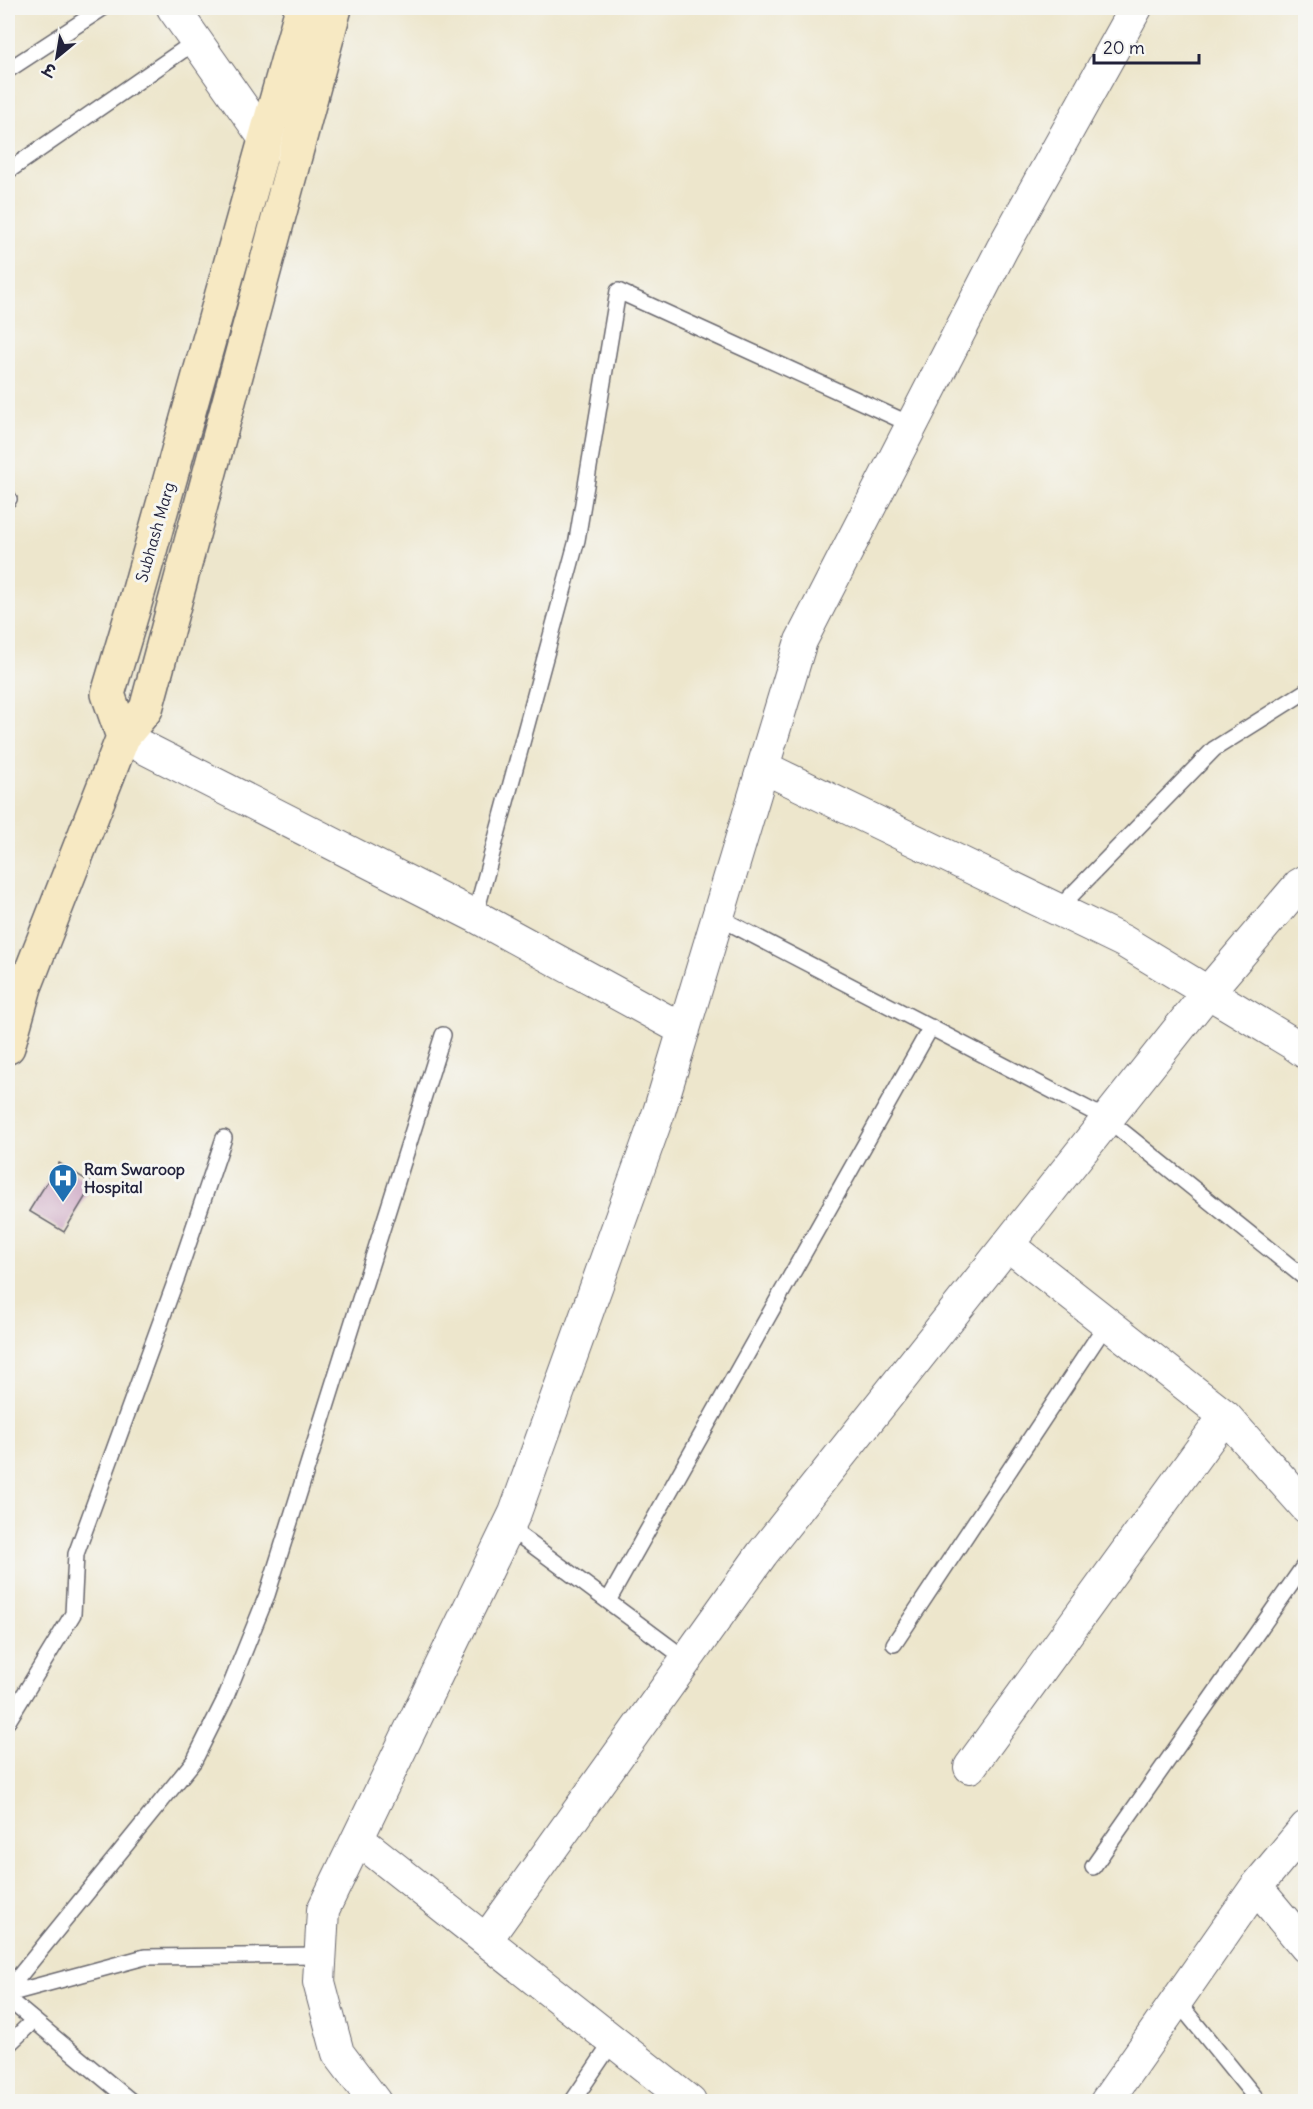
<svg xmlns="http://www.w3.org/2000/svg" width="1313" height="2109" font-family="Delius,'Playpen Sans Deva',sans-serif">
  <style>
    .building { fill: #caa2c1 }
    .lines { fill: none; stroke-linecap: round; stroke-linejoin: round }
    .service-casing { stroke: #69676e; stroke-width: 18 }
    .minor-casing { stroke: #69676e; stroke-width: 34 }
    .secondary-casing { stroke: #69676e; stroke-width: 36 }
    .service { stroke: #fff; stroke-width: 15 }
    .minor { stroke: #fff; stroke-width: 32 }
    .secondary { stroke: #f7e9c3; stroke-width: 33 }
    .labels { text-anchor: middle; stroke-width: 6; stroke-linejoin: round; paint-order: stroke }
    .street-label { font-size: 16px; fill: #22223b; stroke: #f6f6f2 }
    .poi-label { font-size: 16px; font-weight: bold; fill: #22223b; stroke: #f6f6f2; text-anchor: start }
  </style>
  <rect width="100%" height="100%" fill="#f6f6f2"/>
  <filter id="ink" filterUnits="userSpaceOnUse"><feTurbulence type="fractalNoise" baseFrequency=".0167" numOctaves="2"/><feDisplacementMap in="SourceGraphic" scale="12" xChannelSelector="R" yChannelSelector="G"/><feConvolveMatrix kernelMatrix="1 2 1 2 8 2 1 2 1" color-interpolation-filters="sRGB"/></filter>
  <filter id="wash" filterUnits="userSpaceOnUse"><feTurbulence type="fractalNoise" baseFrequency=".008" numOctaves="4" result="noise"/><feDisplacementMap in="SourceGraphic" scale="24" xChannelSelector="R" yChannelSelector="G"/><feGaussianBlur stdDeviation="1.35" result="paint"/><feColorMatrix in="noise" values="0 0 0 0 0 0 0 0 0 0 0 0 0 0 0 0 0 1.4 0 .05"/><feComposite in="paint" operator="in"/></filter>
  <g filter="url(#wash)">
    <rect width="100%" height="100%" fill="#ede6cc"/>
    <g id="blocks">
      <path class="building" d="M59 1163 93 1184 64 1232 29 1211Z"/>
    </g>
  </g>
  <g filter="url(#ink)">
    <use href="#blocks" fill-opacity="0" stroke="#69676e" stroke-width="1.5"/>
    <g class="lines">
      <g class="service-casing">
        <path id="service" d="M8 70 103 8
          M8 171 196 41
          M8 497 9 499
          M1058 909 1214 749 1306 691
          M475 916 577 540 618 291 912 425
          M718 917 1107 1119 1306 1279
          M508 1527 687 1660
          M608 1601 931 1027
          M894 1644 1107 1323
          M8 1721 73 1614 76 1554 177 1277 224 1138
          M1093 1867 1306 1563
          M8 1990 194 1761 225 1699 267 1595 443 1035
          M8 1994 145 1957 321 1955
          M8 1999 132 2102
          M1177 2001 1259 2102
          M8 2045 33 2021
          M572 2102 613 2041"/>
      </g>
      <g class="minor-casing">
        <path id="minor" d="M173 8 265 139 286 146
          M123 737 475 916 684 1030
          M763 767 1123 941 1292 1043 1306 1053
          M1008 1245 1225 1416 1306 1507
          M970 1767 1225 1416
          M358 1839 690 2102
          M1256 1887 1306 1947
          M486 1940 762 1554 1208 992 1299 885 1306 881
          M375 2102 338 2053 319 1982 323 1910 515 1513 659 1112 801 641 1002 249 1136 8
          M1106 2102 1256 1887 1306 1827"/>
      </g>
      <g class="secondary-casing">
        <path id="secondary" d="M123 737 108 694 139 590 302 8
          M8 1047 25 987 123 737 146 709 335 8"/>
      </g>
      <use href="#service" class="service"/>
      <use href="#minor" class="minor"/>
      <use href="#secondary" class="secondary"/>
    </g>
  </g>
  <defs>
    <g id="hospital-pin" transform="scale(1.5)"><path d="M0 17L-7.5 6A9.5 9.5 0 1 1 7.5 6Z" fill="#1f6fb2" stroke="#f6f6f2"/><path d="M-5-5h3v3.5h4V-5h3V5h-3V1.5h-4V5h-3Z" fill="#fff"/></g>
  </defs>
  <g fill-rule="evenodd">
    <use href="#hospital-pin" x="63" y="1178"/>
  </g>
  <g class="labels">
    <g class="street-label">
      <text transform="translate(155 532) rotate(-74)" y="6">Subhash Marg</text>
    </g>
    <g class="poi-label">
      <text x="84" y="1175">Ram Swaroop<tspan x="84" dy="18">Hospital</tspan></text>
    </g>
  </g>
  <rect width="1313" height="2109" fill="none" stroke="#f6f6f2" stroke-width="30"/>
  <g transform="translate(57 57) rotate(210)" stroke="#f6f6f2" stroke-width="4.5" paint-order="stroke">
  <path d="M0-4.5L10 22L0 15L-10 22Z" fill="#22223b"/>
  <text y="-9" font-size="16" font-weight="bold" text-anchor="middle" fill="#22223b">उ</text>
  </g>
  <path d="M1094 54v9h105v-9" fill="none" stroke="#22223b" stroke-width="3"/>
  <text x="1103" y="54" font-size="18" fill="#22223b" stroke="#f6f6f2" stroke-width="4.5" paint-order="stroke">20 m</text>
</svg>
